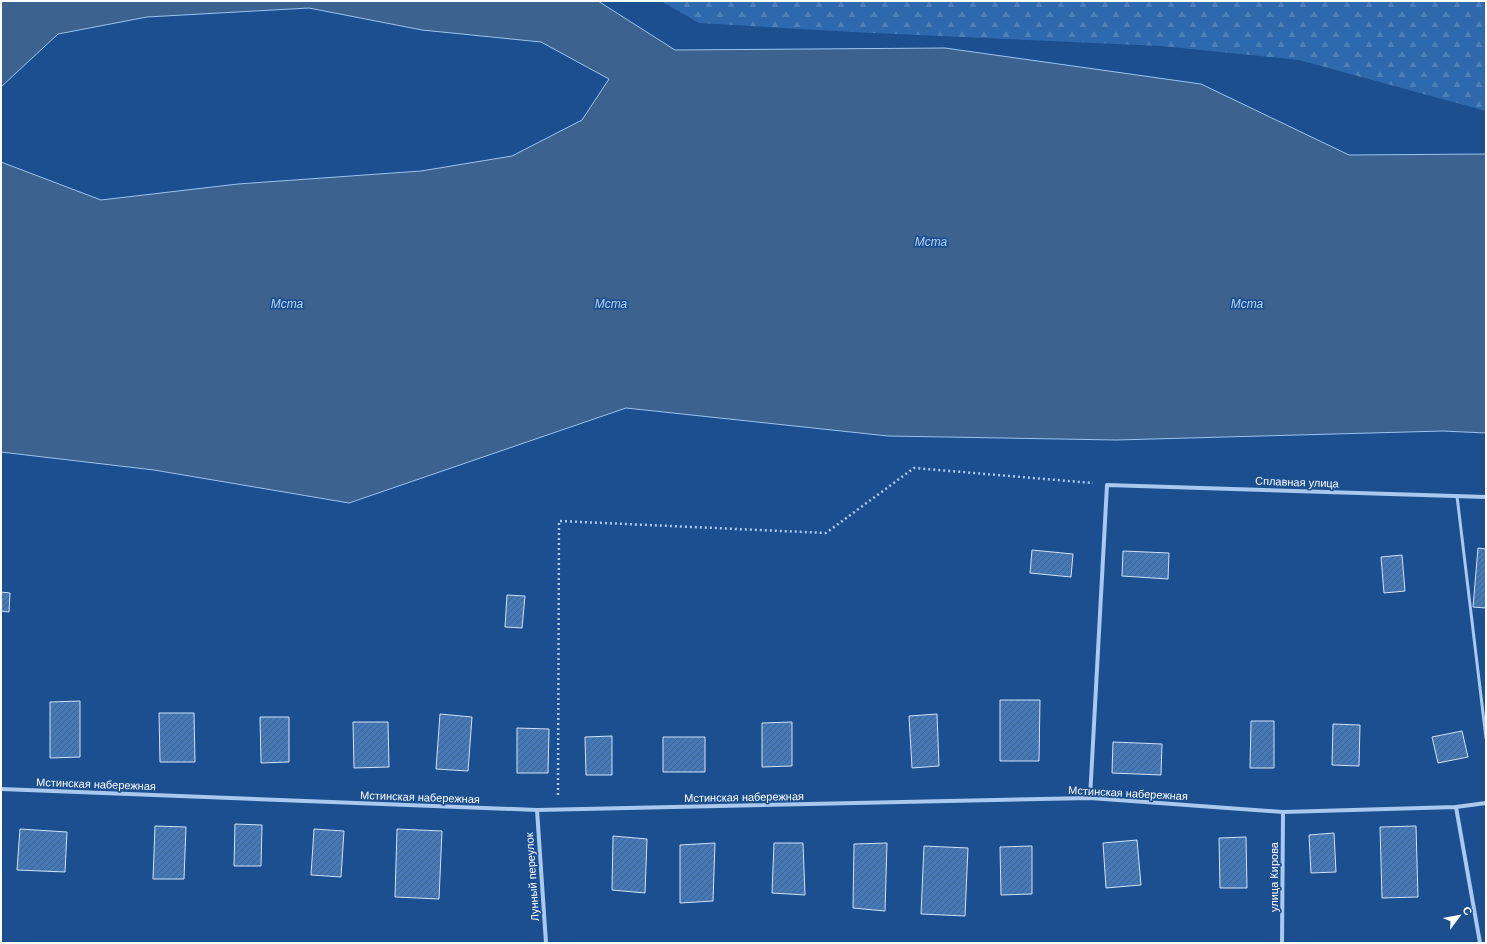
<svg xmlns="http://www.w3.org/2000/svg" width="1487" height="944" font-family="Arial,sans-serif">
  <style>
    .forest { fill: url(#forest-firs) }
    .water { fill: #3c6290; stroke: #9cc4f0 }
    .building { fill: url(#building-hatch); stroke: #cfe3fa }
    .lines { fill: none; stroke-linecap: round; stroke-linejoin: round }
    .path { stroke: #a9c9ee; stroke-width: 2.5; stroke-dasharray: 2 3; stroke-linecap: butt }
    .lane { stroke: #a9c9ee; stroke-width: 3 }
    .street { stroke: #a9c9ee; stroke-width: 4 }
    .labels { text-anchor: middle; stroke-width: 3.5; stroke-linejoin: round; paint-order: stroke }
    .street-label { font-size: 11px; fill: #fff; stroke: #1b4f8f }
    .water-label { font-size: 12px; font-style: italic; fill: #b5d3f5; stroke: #1b4f8f }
  </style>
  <defs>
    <pattern id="forest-firs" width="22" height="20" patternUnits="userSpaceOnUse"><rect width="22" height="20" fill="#2e69ad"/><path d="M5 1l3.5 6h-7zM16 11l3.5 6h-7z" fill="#4d80b9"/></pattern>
    <pattern id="building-hatch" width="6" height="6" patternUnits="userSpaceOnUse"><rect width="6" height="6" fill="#4478b7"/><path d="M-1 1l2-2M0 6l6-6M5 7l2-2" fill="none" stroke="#486282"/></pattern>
  </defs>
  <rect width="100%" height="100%" fill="#1b4f8f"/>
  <path class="forest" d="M661 1H1486V111L1299 60 1161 46 852 32 699 23Z"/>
  <path class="water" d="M1 1H598L675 50 945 48 1201 84 1349 155 1486 154V433L1443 431 1116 440 888 436 626 408 349 503 154 470 1 452V162L101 200 238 184 421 171 512 156 582 120 609 79 541 42 422 30 309 8 147 17 58 34 1 87Z"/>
  <path class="building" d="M1478 548 1486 549V608L1473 607Z
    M1032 550 1073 554 1071 577 1030 573Z
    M1123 551 1169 553 1168 579 1122 576Z
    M1402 555 1405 591 1384 593 1381 557Z
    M1 592 10 593 9 612 1 611Z
    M507 595 525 596 522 628 505 627Z
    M1000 700H1040L1039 761H1000Z
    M80 701V757L50 758V702Z
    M159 713H194L195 762H160Z
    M440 714 472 717 468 771 436 769Z
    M937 714 939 766 912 768 909 716Z
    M260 717H289V762L261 763Z
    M1251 721H1274V768H1250Z
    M353 722H388L389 767 354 768Z
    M792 722V766L762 767V723Z
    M1333 724 1360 725 1359 766 1332 765Z
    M517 728 549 729 548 773H517Z
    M1462 731 1468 757 1438 763 1432 737Z
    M612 736V775H586L585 737Z
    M663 737H705V772H663Z
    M1113 742 1162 744 1161 775 1112 773Z
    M235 824 262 825 261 866H234Z
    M155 826 186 827 184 879H153Z
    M1416 826 1418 897 1382 898 1380 827Z
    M20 829 67 832 65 872 17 870Z
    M314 829 344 831 341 877 311 875Z
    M397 829 442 831 439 899 395 897Z
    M1334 833 1336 872 1311 873 1309 835Z
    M613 836 647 839 645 893 612 890Z
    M1246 837 1247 888H1220L1219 838Z
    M1137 840 1141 885 1106 888 1103 843Z
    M715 843 713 901 680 903V845Z
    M774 843H803L805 895 772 893Z
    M887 843 885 911 853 908 854 844Z
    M924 846 968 848 965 916 921 914Z
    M1032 846V894L1001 895 1000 847Z"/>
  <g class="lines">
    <path class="path" d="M558 795 559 521 826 533 914 468 1093 483"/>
    <path class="lane" d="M1457 496 1486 738"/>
    <path class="street" d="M1 789 537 810 1090 798 1283 812 1456 807 1486 803
      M1090 798 1107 485 1486 497
      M1456 807 1480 943
      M537 810 546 943
      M1282 943 1283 812"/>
  </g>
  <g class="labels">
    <g class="street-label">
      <text transform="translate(1297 482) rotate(2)" y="4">Сплавная улица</text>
      <text transform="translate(96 784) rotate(2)" y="4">Мстинская набережная</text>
      <text transform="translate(1128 793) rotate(3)" y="4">Мстинская набережная</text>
      <text transform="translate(420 797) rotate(2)" y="4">Мстинская набережная</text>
      <text transform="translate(744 797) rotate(-1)" y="4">Мстинская набережная</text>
      <text transform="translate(532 877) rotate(-94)" y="4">Лунный переулок</text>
      <text transform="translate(1274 877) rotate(-90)" y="4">улица Кирова</text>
    </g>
    <g class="water-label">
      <text x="931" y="246">Мста</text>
      <text x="287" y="308">Мста</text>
      <text x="611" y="308">Мста</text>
      <text x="1247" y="308">Мста</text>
    </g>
  </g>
  <rect width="1487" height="944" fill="none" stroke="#ffffff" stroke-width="4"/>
  <g transform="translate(1459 916) rotate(58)" stroke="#1b4f8f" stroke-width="3" paint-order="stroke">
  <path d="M0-3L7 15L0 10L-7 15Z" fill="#ffffff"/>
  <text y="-6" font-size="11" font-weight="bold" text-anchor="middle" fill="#ffffff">С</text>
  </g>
</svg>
